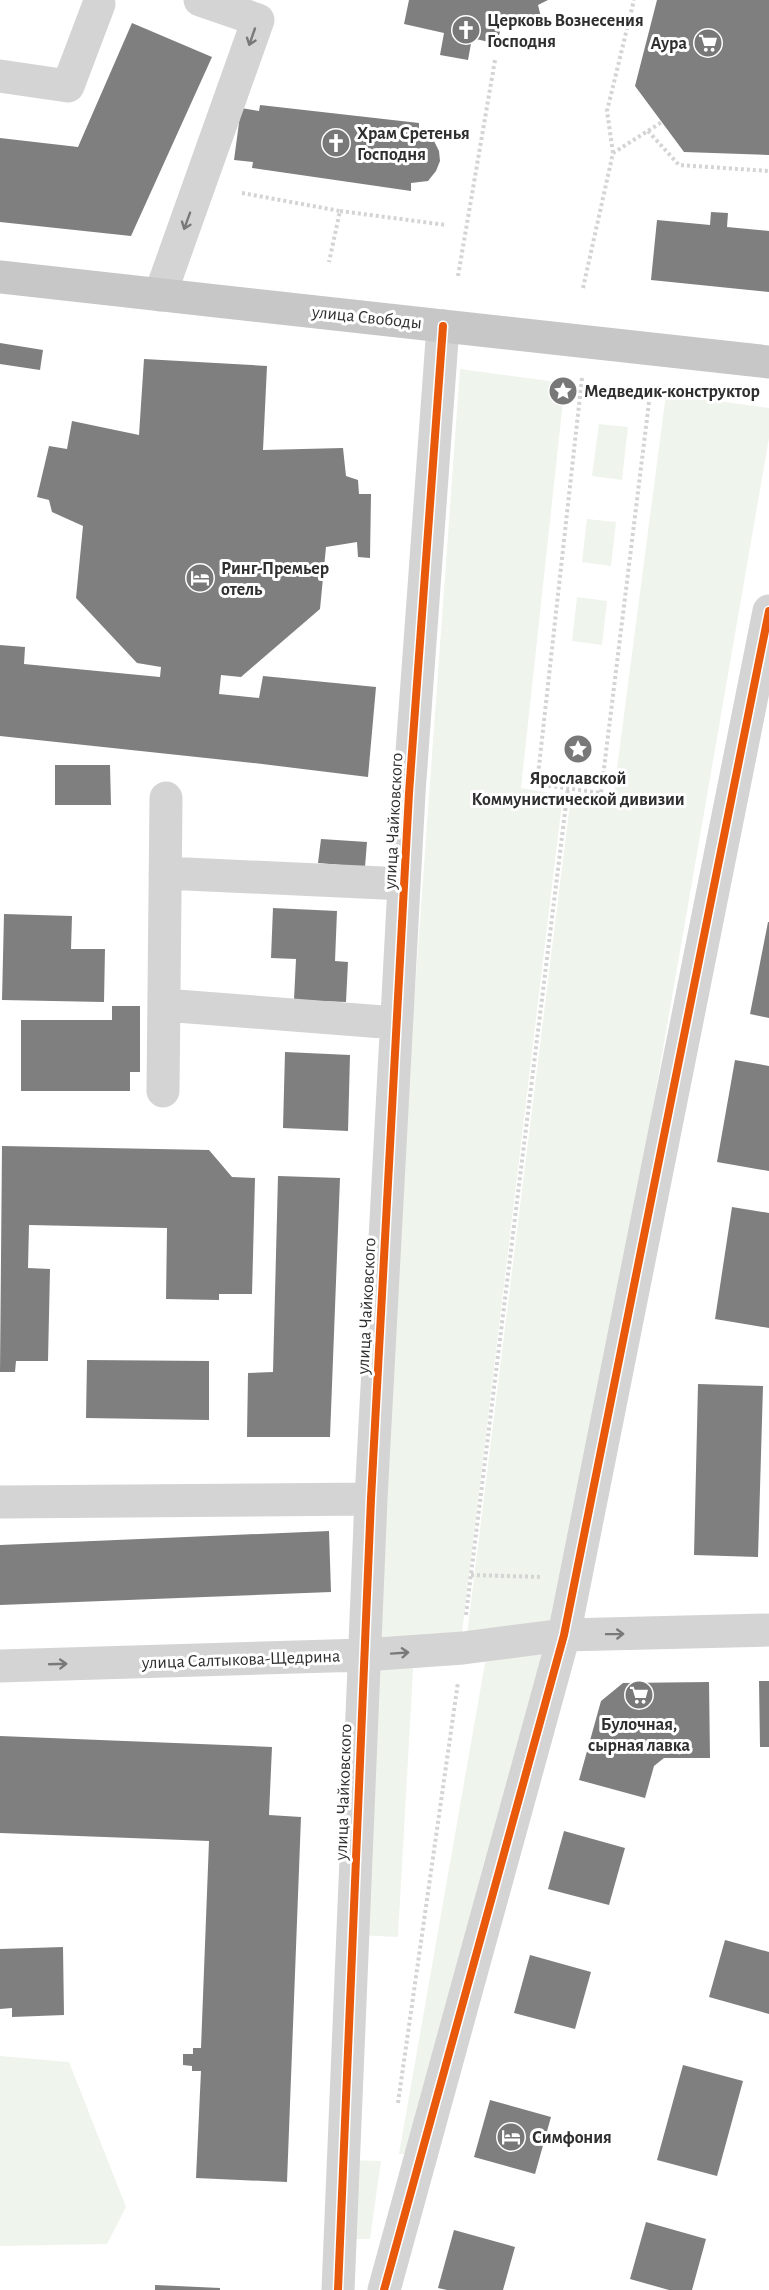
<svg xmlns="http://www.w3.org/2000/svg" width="769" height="2290" font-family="'Alegreya Sans',sans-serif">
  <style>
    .green { fill: #eff5ec }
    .building { fill: #7f7f7f }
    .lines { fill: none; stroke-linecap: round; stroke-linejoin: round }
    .path { stroke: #d4d4d4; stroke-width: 4; stroke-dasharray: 3 3; stroke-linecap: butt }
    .minor { stroke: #d4d4d4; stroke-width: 33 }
    .major { stroke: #c7c7c7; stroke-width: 33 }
    .cycleway-casing { stroke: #fff; stroke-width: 11 }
    .cycleway { stroke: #e8590c; stroke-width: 8 }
    .oneway { stroke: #797979 }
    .labels { text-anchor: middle; stroke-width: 6; stroke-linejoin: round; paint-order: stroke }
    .poi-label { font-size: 18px; font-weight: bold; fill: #2f2f2f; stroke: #fff; text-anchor: start }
    .street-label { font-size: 18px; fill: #2f2f2f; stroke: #fff }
  </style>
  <rect width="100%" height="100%" fill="#fff"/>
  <path class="green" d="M460 369 565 383 521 788 563 795 461 1642 367 1651Z
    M666 394 769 408V438L562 1632 466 1642 571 795 613 799Z
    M599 424 628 427 622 480 592 476Z
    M587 519 616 522 611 566 582 562Z
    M577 597 607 601 602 645 572 641Z
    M560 1638 417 2155 399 2154 488 1646Z
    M414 1653 398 1937 357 1935 366 1658Z
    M0 2056 69 2062 126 2207 107 2244 0 2246Z
    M350 2160 381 2161 370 2239H346Z"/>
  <path class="building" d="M409 0H548L538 5 541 17 533 27 525 28 502 23 497 44 472 38 468 60 440 55 444 33 404 24Z
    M657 0H769V155L684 152 635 86Z
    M132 23 212 57 131 236 0 222V138L78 147Z
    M260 105 419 123V129L431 135 439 151 440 161 436 171 428 181 411 183V191L252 168 253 162 234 160 241 108 259 111Z
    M711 212 728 213 727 227 769 231V292L651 280 657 220 710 225Z
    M0 343 43 350 40 370 0 364Z
    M144 359 267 366 263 450 343 448 346 476 358 480 359 494H371L370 558 358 557 357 542 326 547 320 609 241 677 221 675 219 694 259 698 263 676 376 687 368 777 253 763 0 736V645L25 647 24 664 160 677 161 667 137 663 76 598 83 526 52 512 49 500 37 497 49 446 67 449 72 421 139 435Z
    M55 765H110L111 805H55Z
    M321 839 367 842 365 867 318 863Z
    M273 908 337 911 335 961 348 962 346 1002 294 1000 296 959 271 958Z
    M4 914 72 916 71 949H105L104 1002 2 1000Z
    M768 922H769V1018L750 1014Z
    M112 1006H140V1072H130V1091H21V1020H112Z
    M285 1052 350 1055 348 1131 283 1128Z
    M735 1060 769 1066V1171L717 1162Z
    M2 1146 209 1150 232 1177 255 1178 252 1294H219V1300L166 1299 167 1228 29 1225 28 1268 50 1269 48 1361H16L15 1372H0Z
    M278 1176 340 1178 330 1437H247L248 1373 273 1372Z
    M732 1207 769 1213V1328L715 1319Z
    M87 1360 209 1361V1420L86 1418Z
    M698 1384 763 1386 758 1557 694 1555Z
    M329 1531 331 1592 0 1605V1545Z
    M759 1681H769V1747H760Z
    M709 1682 710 1758H664L654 1766 645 1798 579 1780 601 1701 623 1683Z
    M0 1736 272 1747 269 1815 301 1817 287 2182 196 2178 201 2071H192V2066L183 2065V2054H193V2048H201L209 1841 0 1833Z
    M564 1831 625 1848 609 1905 548 1889Z
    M725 1940 769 1952V2014L709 1997Z
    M63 1947 64 2015 12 2017V2008L0 2009V1949Z
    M530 1955 591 1972 575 2029 514 2013Z
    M683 2065 743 2081 717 2176 657 2160Z
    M490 2100 551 2117 535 2174 474 2157Z
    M646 2222 706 2239 692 2290H669L630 2279Z
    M454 2230 515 2247 503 2290H447L438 2288Z
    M155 2285 220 2288V2290H155Z"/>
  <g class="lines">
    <path class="path" d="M648 131 679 165 769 171
      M613 153 607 111 634 0
      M242 193 340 211 329 262
      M340 211 446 225
      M458 276 495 60
      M583 288 613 153 662 122
      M582 378 537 784 601 793 651 386
      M471 1575 542 1577
      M466 1615 568 788
      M398 2103 458 1682"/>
    <path class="minor" d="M0 76 68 86 99 4
      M160 295 258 20 200 0
      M165 873 404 884
      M164 1005 396 1023
      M163 1091 166 798
      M2 1502 371 1499
      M0 1666 364 1655 463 1648 564 1635 769 1630
      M338 2290 371 1499 409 793 443 326
      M384 2290 564 1635 769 611"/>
    <path class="major" d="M0 277 769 362"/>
    <g class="cycleway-casing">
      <path id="cycleway" d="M338 2290 371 1499 409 793 443 326
        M384 2290 564 1635 769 611"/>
    </g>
    <use href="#cycleway" class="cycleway"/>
  </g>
  <defs><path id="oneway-shaft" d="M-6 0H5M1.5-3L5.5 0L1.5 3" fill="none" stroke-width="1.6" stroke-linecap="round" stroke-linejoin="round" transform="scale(1.5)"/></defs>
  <g class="oneway">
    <use href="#oneway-shaft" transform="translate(252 37) rotate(109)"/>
    <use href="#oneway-shaft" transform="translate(187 221) rotate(110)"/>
    <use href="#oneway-shaft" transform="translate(615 1634) rotate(-1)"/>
    <use href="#oneway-shaft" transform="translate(400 1653) rotate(-4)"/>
    <use href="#oneway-shaft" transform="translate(58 1664) rotate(-2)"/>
  </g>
  <defs>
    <g id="church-disc" transform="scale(1.5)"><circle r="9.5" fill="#787878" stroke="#fff"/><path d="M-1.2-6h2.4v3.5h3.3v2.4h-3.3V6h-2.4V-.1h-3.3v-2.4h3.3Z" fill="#fff"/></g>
    <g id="supermarket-disc" transform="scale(1.5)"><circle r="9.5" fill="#787878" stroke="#fff"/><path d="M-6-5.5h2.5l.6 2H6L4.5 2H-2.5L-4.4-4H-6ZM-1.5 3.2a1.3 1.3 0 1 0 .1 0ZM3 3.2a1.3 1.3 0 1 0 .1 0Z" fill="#fff"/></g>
    <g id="sight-disc" transform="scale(1.5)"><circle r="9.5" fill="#787878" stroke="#fff"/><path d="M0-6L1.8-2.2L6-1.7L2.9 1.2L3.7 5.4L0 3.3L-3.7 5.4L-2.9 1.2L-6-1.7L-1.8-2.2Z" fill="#fff"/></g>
    <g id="hotel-disc" transform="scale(1.5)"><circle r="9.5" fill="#787878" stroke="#fff"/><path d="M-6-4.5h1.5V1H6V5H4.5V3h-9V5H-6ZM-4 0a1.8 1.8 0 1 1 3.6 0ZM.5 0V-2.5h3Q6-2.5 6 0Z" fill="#fff"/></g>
  </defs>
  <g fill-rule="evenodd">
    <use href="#church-disc" x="466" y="30"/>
    <use href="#supermarket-disc" x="708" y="43"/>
    <use href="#church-disc" x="336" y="143"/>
    <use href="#sight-disc" x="563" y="391"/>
    <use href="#hotel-disc" x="200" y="578"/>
    <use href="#sight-disc" x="578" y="749"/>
    <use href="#supermarket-disc" x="639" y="1695"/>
    <use href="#hotel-disc" x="511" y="2137"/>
  </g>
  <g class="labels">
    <g class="poi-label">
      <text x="487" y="26">Церковь Вознесения<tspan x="487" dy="21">Господня</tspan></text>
      <text x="687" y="49" text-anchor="end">Аура</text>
      <text x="357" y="139">Храм Сретенья<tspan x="357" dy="21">Господня</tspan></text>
      <text x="584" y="397">Медведик-конструктор</text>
      <text x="221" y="574">Ринг-Премьер<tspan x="221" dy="21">отель</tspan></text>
      <text x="578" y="784" text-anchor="middle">Ярославской<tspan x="578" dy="21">Коммунистической дивизии</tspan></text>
      <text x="639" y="1730" text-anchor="middle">Булочная,<tspan x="639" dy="21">сырная лавка</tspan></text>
      <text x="532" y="2143">Симфония</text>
    </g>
    <g class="street-label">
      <text transform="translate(367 317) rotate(6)" y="6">улица Свободы</text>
      <text transform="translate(393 821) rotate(-87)" y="6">улица Чайковского</text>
      <text transform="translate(366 1306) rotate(-87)" y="6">улица Чайковского</text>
      <text transform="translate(241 1659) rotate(-2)" y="6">улица Салтыкова-Щедрина</text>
      <text transform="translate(343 1792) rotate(-88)" y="6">улица Чайковского</text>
    </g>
  </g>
</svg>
